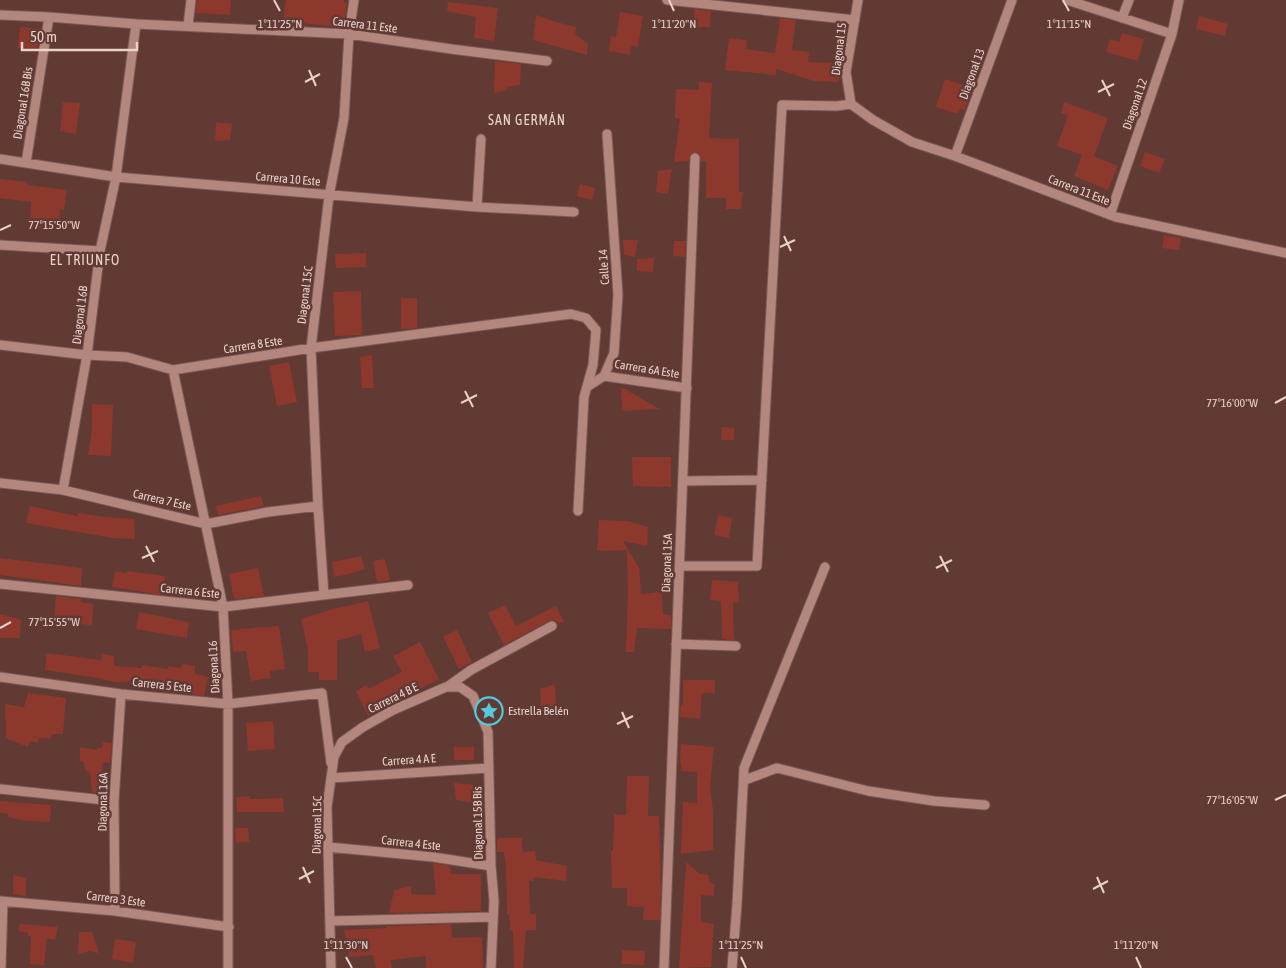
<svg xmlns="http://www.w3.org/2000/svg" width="1286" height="968" font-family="'Asap Condensed',sans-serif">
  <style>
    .building { fill: #8d382d }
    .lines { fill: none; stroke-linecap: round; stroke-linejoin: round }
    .minor-casing { stroke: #795954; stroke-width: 11 }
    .minor { stroke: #b3867e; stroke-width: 9 }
    .ticks { fill: none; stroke: #e9d1cc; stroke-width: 2 }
    .labels { text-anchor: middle; stroke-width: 5; stroke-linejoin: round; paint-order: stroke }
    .street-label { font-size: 12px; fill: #e9d1cc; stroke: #613a34 }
    .poi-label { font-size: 12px; fill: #e9d1cc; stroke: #613a34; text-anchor: start }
    .neighbourhood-label { font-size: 14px; letter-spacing: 1px; fill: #e9d1cc; stroke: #613a34 }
    .ticks-label { font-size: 12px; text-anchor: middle; fill: #e9d1cc; stroke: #613a34; stroke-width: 5; stroke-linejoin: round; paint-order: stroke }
  </style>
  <rect width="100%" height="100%" fill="#613a34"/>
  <path class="building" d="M197 0H231L230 15 196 13Z
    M286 0H344V2L347 3 345 18 340 17 339 27 283 21Z
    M448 2 498 8 494 41 474 38 476 17 447 11Z
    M694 9 711 11 710 27H694Z
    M620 12 643 16 638 47 631 46 630 55 609 51 611 36 616 37Z
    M536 15 556 22 576 27 575 34 588 44 587 55 533 40Z
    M1199 16 1228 24 1225 36 1196 29Z
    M780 18 796 20 792 50 809 52 808 62 840 63 839 82 814 81 776 69V75L725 70 729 38 747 40 746 49 775 53Z
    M20 27 40 29 37 50 18 48Z
    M1122 33 1144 39 1138 61 1106 52 1110 39 1119 42Z
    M495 61 521 64 520 85 507 87V90L494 93Z
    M945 79 969 87 966 95 970 96 965 110 960 109 958 114 936 107Z
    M699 82 712 83 709 138 739 139V192H743L741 209H726V198H706V161H701L699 153H692L690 155 689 161 674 162 680 119 675 118 676 89 699 90Z
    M63 102 80 103 76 134 60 131Z
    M1064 102 1108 118 1094 156 1118 166 1108 190 1074 176 1082 155 1057 146 1068 116 1061 113Z
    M216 122 232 124 230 140 215 141Z
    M1145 152 1165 159 1159 173 1140 166Z
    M672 169 668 194 656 192 658 171Z
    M0 179 27 182V185L67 190 64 210 60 209 59 230 30 228 31 202 0 198Z
    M580 184 595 188 592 200 577 196Z
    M1164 235 1181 238 1179 250 1162 248Z
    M623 240H638L635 257 624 255Z
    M674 241H686L685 257 673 256Z
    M366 253V267L336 268 335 254Z
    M654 258 653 272 637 271V259Z
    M361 291 362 335 335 336 333 292Z
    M401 298H417V328L401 329Z
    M372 355 374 388H362L360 357Z
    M289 362 297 402 277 406 269 366Z
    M621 387 660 409 622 411Z
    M92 404 113 405 111 456 88 455 92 429Z
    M722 427 734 428V440H721Z
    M632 457H671V487L633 486Z
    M261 496 264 506 218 515 216 506Z
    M30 506 78 516V513L105 517 134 519 135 539 113 538 26 523Z
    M718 515 732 518 729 538 714 535Z
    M599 520 627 521 648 527 647 546 623 541 639 568 641 594 662 592 663 614 671 615V629L637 628 634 652H626L628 594 627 550 597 551Z
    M361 556 365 569 345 575 334 577 332 562Z
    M0 558 82 568 81 586 0 575Z
    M385 559 390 580 377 582 373 561Z
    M258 568 264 596 234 599 229 574Z
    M115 571 127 573V571L165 576 163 595 112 587Z
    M712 580 738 582 739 602 733 603 734 640 722 639 721 601 710 600Z
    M192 587 205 588V599L191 597Z
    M56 596 81 599V602L93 604 92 625 54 622Z
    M368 601 380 648 365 652 361 634 337 641V680H319V672H308V649L301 619 333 609Z
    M505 605 516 626 556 606 564 622 558 623 555 620 549 621 504 645 488 613Z
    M139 612 189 622 187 638 136 629Z
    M0 614 21 620 20 638H0Z
    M279 626 285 669 270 671 271 678 251 681 246 651 233 652 231 630Z
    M457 630 472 662 459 669 443 637Z
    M420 642 439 679 368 716 356 691 367 685 368 689 402 672 393 656Z
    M46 653 101 660 102 653 114 656V666L142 668V665L168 669V666L181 668 182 664 195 666V674L208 677 204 696 191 694 192 691 178 687 127 681V682H115L98 678 45 670Z
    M683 680H715V693H702L700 719 680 717 681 705H683Z
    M555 684 556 707H541L540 689Z
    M28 693 66 698 63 734H52L51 739 39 738 38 743 30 741 28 747 6 738 5 704 24 707Z
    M273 721 275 749 248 751 246 723Z
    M103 742 112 743 110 763 103 762 100 793 92 792 90 773 86 771 83 761H80V747L97 750V748H102Z
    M681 744 714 747 710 786 713 811V850L681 854 683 802 697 803V772L682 771 680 758Z
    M454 747H474V760H454Z
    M627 776H649L648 816H659L661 888 660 920H643L644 907 627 906V888H612L611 851H613L614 814 626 815Z
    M454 783 475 785V803L456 800Z
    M250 796V799L283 798 284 812H237L236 797Z
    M0 801 51 805 50 822 26 821 8 817V814L0 813Z
    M235 828H248L249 842 236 843Z
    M497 838H522L523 852 535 851 536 860 567 866 566 881 534 877V881H529L530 914H536V930H526L523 968H514L513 931 510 930 509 914 507 915 506 867 504 852H497Z
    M686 862 700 874 708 875 710 883 715 884 714 896 701 895V922L714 924 711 967 679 968Z
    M433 863 450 866 451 874H481V911L389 913 394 890 411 886V894L436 895Z
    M13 875 26 878V896L13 894Z
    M20 924 58 927 55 940 47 938 44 965 30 964 31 936H28V933L18 931Z
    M451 924 452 938 482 937 483 968H426V956L391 960 392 968H376L373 955 349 957 344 930 386 928 387 926Z
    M79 932H92L99 953 89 951 78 955Z
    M115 939 136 942 133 963 112 959Z
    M622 950 645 951 644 965 621 964Z"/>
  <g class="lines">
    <g class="minor-casing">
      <path id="minor" d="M667 0 855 20
        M858 0 846 72 851 104 873 120 912 142 955 156 1116 217 1286 253
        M1067 0 1172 34
        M0 15 49 17 136 24 349 34 451 49 547 61
        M1122 18 1129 0
        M188 26 191 0
        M955 156 1012 0
        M0 159 116 177 477 207 574 212
        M26 163 49 17
        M477 207 481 139
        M1110 215 1172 34 1179 0
        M0 245 100 251
        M0 345 87 355 127 357 173 370 311 348 571 314 586 318 596 330 593 365 584 397 578 511
        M173 370 223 607 228 704V968
        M604 376 687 388
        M587 387 604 376 614 353 618 295 607 134
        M683 481 762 480
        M0 483 63 490 206 524 268 512 318 506
        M63 490 87 355 100 251 116 177 136 24
        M680 566H757L782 105 837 106 851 104
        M0 584 223 607 408 585
        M324 595 318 506 311 348 329 196 344 118 349 34 354 0
        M676 644 736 646
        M0 677 121 694 228 704 322 693 331 763
        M447 687 471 670 552 626
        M331 778 489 768
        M745 780 777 768 868 791 934 801 985 805
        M0 789 114 801
        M328 847 433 857 491 866
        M0 901 115 911 229 927
        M115 911 114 801 121 694
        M330 921 493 917
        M1 968 3 901
        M331 968 327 807 334 757 342 742 363 727 393 710 446 687H460L473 696 488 732 491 866 494 901 491 968
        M664 968 695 158
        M732 968 737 904 744 768 825 567"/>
    </g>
    <use href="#minor" class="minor"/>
  </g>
  <path class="ticks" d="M274 0 280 11M669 0 674 11M1063 0 1069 11M309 70 316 86M1102 80 1110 96M305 82 320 74M1098 92 1114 84M0 230 11 225M784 236 791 251M780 247 795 240M465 391 473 407M461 403 477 395M1275 403 1286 397M146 546 154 562M940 556 948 572M142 558 158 551M936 568 952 560M0 628 11 622M622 712 629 728M617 724 633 716M1275 800 1286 795M303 867 310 883M1097 877 1104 893M299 879 314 871M1093 889 1108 881M346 957 352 968M741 957 746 968M1136 957 1141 968"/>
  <defs>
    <g id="sight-ring" transform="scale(1.4375)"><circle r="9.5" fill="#613a34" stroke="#54cade" stroke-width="1.5"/><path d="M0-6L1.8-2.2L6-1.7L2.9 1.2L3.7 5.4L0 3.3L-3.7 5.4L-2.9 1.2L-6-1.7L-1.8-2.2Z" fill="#54cade"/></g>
  </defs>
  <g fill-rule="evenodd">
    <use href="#sight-ring" x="489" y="711"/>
  </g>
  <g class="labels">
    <g class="street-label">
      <text transform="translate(365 25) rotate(7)" y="4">Carrera 11 Este</text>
      <text transform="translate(839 49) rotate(-83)" y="4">Diagonal 15</text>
      <text transform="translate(972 74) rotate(-70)" y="4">Diagonal 13</text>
      <text transform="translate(23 103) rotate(-81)" y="4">Diagonal 16B Bis</text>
      <text transform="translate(1135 104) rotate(-71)" y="4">Diagonal 12</text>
      <text transform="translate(288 179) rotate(5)" y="4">Carrera 10 Este</text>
      <text transform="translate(1079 190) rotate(21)" y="4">Carrera 11 Este</text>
      <text transform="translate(604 267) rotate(-94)" y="4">Calle 14</text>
      <text transform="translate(305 295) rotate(-83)" y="4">Diagonal 15C</text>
      <text transform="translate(80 315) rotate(-83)" y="4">Diagonal 16B</text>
      <text transform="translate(253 345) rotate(-9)" y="4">Carrera 8 Este</text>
      <text transform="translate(647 369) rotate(9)" y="4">Carrera 6A Este</text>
      <text transform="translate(162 500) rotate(13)" y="4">Carrera 7 Este</text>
      <text transform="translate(667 563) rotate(-88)" y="4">Diagonal 15A</text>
      <text transform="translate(190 591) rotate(6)" y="4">Carrera 6 Este</text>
      <text transform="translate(214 667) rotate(-93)" y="4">Diagonal 16</text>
      <text transform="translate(162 685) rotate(6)" y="4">Carrera 5 Este</text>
      <text transform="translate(393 698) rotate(-26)" y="4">Carrera 4 B E</text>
      <text transform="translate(409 760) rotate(-4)" y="4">Carrera 4 A E</text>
      <text transform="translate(103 802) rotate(-89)" y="4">Diagonal 16A</text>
      <text transform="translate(478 823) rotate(-91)" y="4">Diagonal 15B Bis</text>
      <text transform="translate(317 825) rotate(-89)" y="4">Diagonal 15C</text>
      <text transform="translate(411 843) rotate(6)" y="4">Carrera 4 Este</text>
      <text transform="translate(116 899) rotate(7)" y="4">Carrera 3 Este</text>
    </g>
    <g class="poi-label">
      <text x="508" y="715">Estrella Belén</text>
    </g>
    <g class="neighbourhood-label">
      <text x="527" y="125">SAN GERMÁN</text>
      <text x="85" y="265">EL TRIUNFO</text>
    </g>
  </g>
  <g class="ticks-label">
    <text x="280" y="28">1°11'25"N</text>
    <text x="674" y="28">1°11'20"N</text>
    <text x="1069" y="28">1°11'15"N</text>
    <text x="54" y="229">77°15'50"W</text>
    <text x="1232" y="407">77°16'00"W</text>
    <text x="54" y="626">77°15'55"W</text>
    <text x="1232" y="804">77°16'05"W</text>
    <text x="346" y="949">1°11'30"N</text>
    <text x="741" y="949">1°11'25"N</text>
    <text x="1136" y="949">1°11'20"N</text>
  </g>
  <path d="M22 42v8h115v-8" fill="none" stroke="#e9d1cc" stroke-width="2.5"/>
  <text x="30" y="42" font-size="15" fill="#e9d1cc" stroke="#613a34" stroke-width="4" paint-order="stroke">50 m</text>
</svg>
